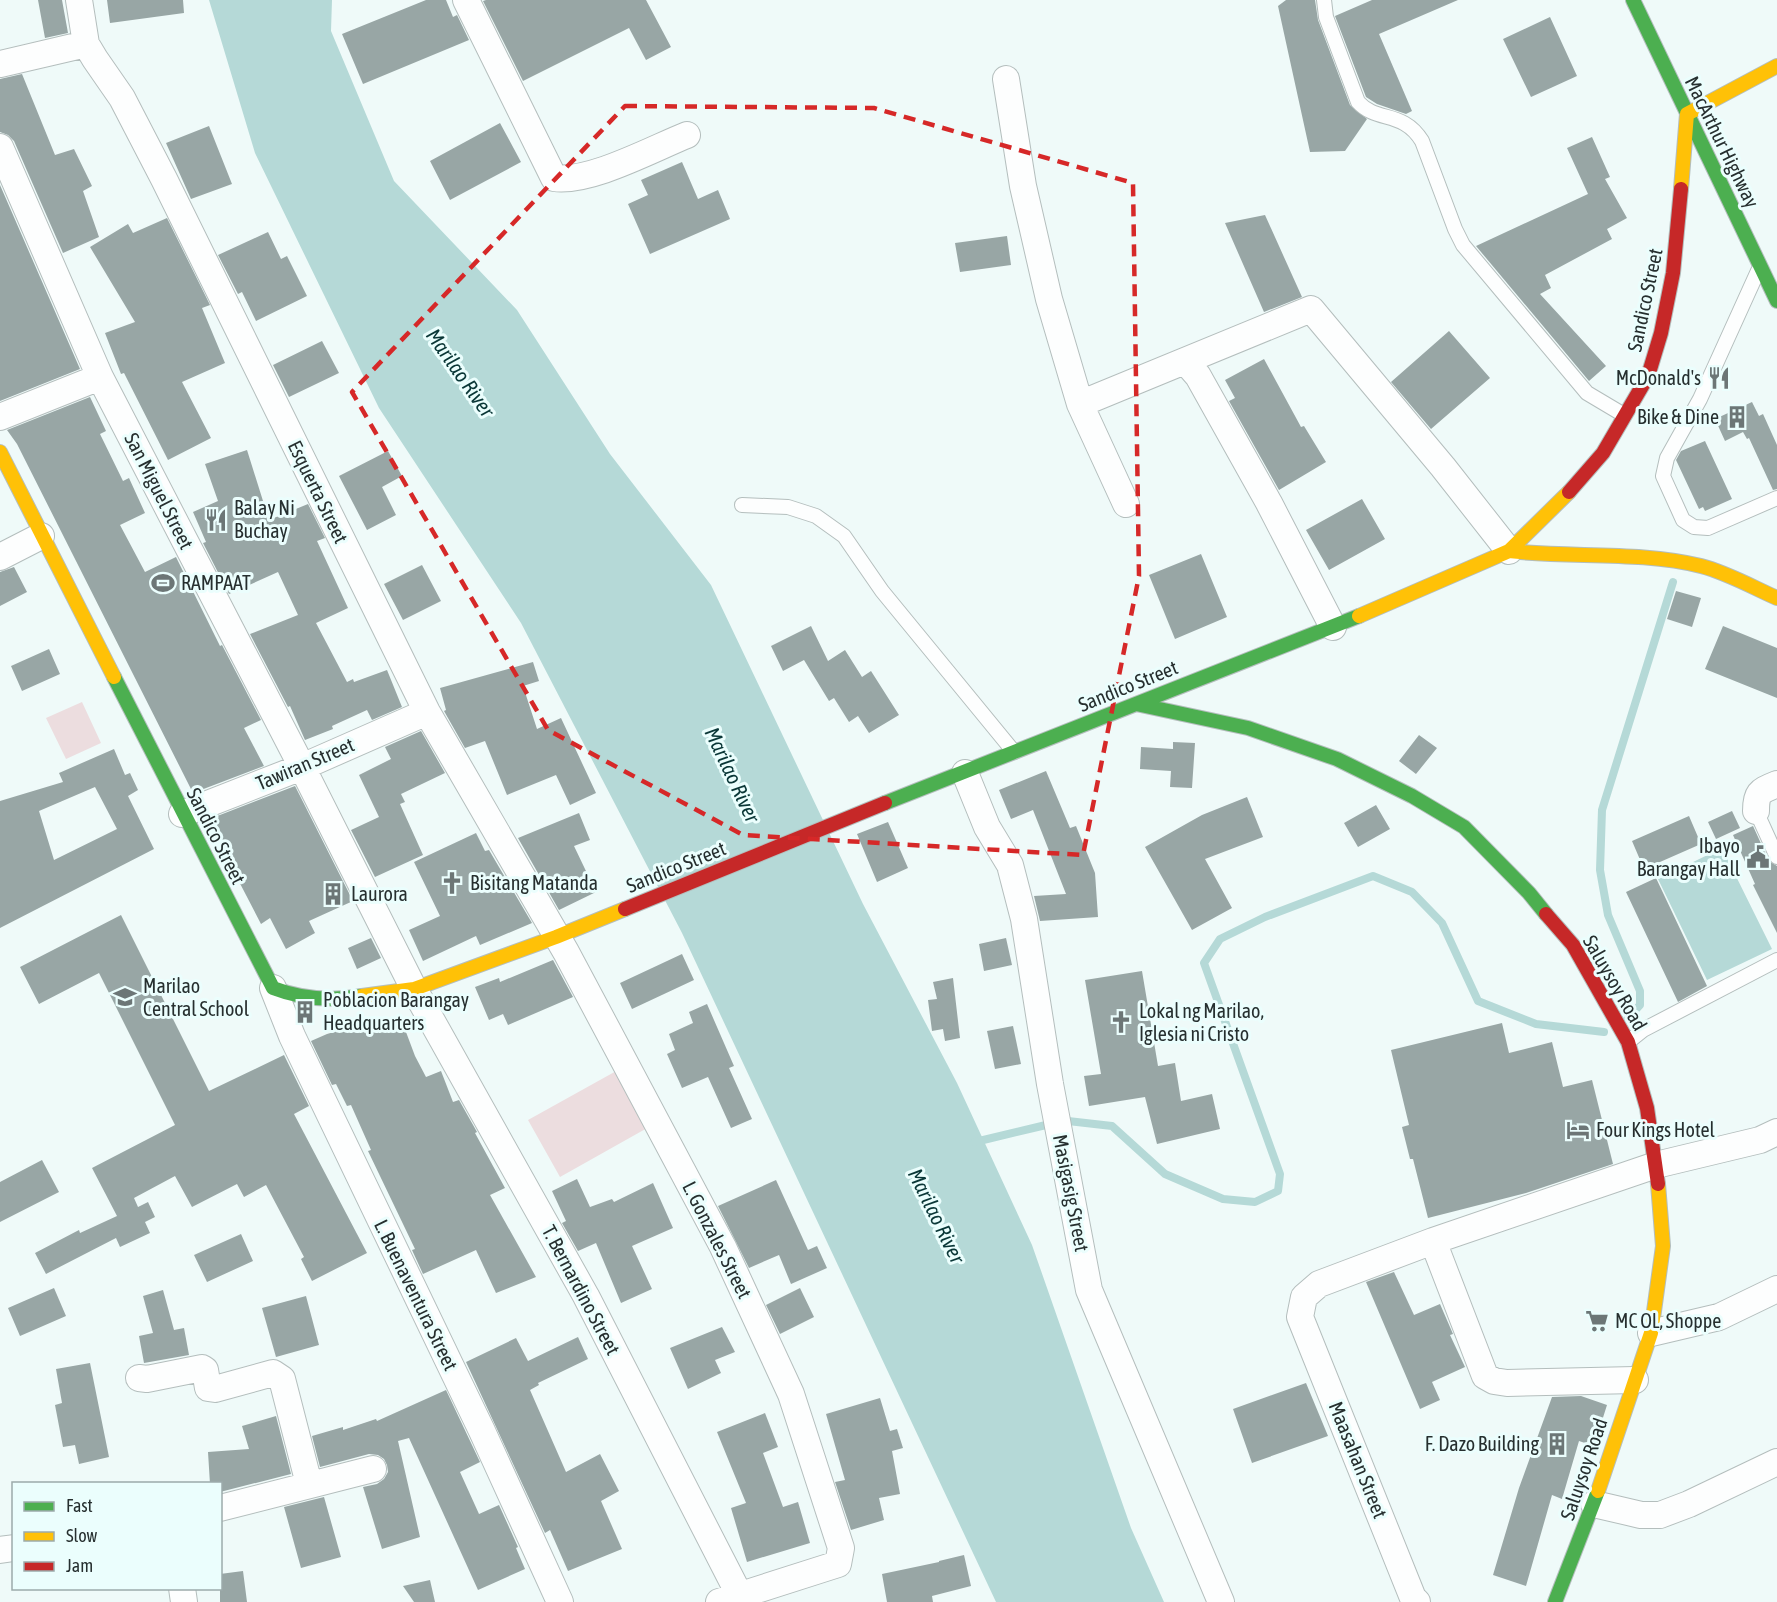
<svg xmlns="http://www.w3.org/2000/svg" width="1777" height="1602" font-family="'Asap Condensed',sans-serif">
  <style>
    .green { fill: #ecdddf }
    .water { fill: #b5d9d7 }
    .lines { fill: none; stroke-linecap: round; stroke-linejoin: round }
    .stream { stroke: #b5d9d7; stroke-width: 8 }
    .building { fill: #98a6a5; fill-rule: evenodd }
    .lane-casing { stroke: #b4bebd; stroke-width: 16 }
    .street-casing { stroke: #b4bebd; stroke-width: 28 }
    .fast-casing { stroke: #b4bebd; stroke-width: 16 }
    .slow-casing { stroke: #b4bebd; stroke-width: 16 }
    .jam-casing { stroke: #b4bebd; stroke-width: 16 }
    .lane { stroke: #fdfefe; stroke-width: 14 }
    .street { stroke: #fdfefe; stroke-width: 26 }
    .fast { stroke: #4caf50; stroke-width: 14 }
    .slow { stroke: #ffc107; stroke-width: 14 }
    .jam { stroke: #c62828; stroke-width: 14 }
    .marked { fill: none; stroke: #d62828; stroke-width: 4.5; stroke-dasharray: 12 8; stroke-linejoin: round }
    .labels { text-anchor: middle; stroke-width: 6; stroke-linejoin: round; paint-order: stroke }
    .street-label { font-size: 20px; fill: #262f2f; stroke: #ebfefd }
    .poi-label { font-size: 20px; fill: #262f2f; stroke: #ebfefd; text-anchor: start }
    .water-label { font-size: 21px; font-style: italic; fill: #0a3737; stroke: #ebfefd }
  </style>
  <rect width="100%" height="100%" fill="#effaf9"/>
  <path class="green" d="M82 702 101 743 66 759 46 718Z
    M618 1070 649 1127 560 1177 528 1120Z"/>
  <path class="water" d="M209 0H332L331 31 394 181 517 310 610 454 711 585 863 904 957 1083 1032 1245 1131 1528 1164 1602H996L682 933 521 623 379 408 255 153Z
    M1722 848 1772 949 1707 980 1658 879Z"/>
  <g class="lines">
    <path class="stream" d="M1628 1018 1640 1005V991L1608 915 1600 870 1602 810 1673 582
      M1068 1121 1112 1126 1165 1174 1223 1199 1255 1202 1278 1191 1280 1174 1204 963 1220 939 1265 917 1373 876 1412 892 1442 923 1478 1001 1536 1024 1604 1032
      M975 1142 1046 1125"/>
  </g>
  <path class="building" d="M38 0H62L68 33 45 38Z
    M107 0H183L184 13 110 23Z
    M426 0H446L453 17 457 15 469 40 363 84 342 34Z
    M486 0H646L671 47 646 60 629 28 523 81 483 1Z
    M1286 0H1315L1318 20 1350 105 1367 119 1345 151 1310 152 1278 6Z
    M1372 0H1458L1379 34 1412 111 1406 114 1377 104 1366 97 1335 16Z
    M1550 17 1577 76 1531 97 1503 39Z
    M22 74 55 155 74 149 92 186 83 191 99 237 63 253 14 141 8 135 0 132V79Z
    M500 123 521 162 450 200 430 161Z
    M209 126 232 184 191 199 166 143Z
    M1592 137 1610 177 1605 179 1627 218 1607 229 1612 239 1545 275 1551 288 1540 294 1606 366 1589 381 1476 246 1588 194 1567 148Z
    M682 162 698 199 718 190 730 219 650 254 628 204 648 195 641 180Z
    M0 185 80 369 0 401Z
    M1265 215 1302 297 1264 312 1225 223Z
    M167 218 210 305 202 308 225 363 182 382 211 438 168 460 124 373 121 374 105 333 135 322 90 247 128 224 133 233Z
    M268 232 281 259 287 256 307 296 256 321 242 292 238 294 218 255Z
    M1007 236 1011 265 960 272 955 243Z
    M1449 331 1490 378 1431 429 1391 382Z
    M322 341 339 373 289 397 273 365Z
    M1264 359 1301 427 1304 426 1326 462 1279 490 1229 401 1235 398 1225 380Z
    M90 397 106 431 100 434 123 481 129 478 145 513 120 525 145 572 176 557 220 646 222 645 261 720 244 728 264 766 193 793 17 444 7 430Z
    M1752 402 1759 416 1763 414 1777 445V489L1773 490 1749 438 1747 439 1743 432 1725 441 1715 419Z
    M1705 441 1732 499 1705 511 1703 507 1699 509 1676 460 1681 451Z
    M247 450 269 520 308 504 325 538 317 541 348 608 316 623 347 682 353 679 354 682 387 670 402 707 372 720 367 710 332 726 333 729 305 740 290 706 288 707 250 634 298 615 278 572 229 594 203 543 206 542 193 512 218 501 205 464Z
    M388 451 402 476 382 487 396 515 367 530 339 476Z
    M1362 499 1385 539 1329 570 1306 530Z
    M1201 554 1227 617 1175 639 1149 575Z
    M422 565 441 601 403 620 384 584Z
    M14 567 27 592 0 606V572Z
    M1676 591 1701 598 1692 627 1667 619Z
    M811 626 828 661 845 650 862 677 871 671 899 715 869 733 858 716 849 722 834 698 829 701 804 660 783 671 771 646Z
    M1723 626 1777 648V698L1705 669Z
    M49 649 60 674 22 691 11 666Z
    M533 662 539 681 523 686 537 729 561 718 596 793 570 805 556 775 507 795 485 741 465 748 444 711 446 710 440 688Z
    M421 731 445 773 401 794 405 802 400 804 423 855 375 877 351 830 379 817 359 775 391 759 385 747Z
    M1419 735 1437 748 1416 774 1399 761Z
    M1173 742 1195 743 1192 788 1170 787 1171 771 1140 769 1141 747 1173 749Z
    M114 749 125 775 130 773 138 790 128 796 154 849 0 928V801L63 782 59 773ZM95 787 117 829 54 860 39 811Z
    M1046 771 1070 828 1076 826 1095 873 1098 917 1040 921 1034 896 1066 894 1033 810 1011 819 999 790Z
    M295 786 353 901 309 921 315 933 286 949 270 918 261 924 207 820Z
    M1247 797 1263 837 1205 859 1232 908 1192 930 1145 847 1202 815Z
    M1376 805 1390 829 1358 847 1344 823Z
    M1732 811 1740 828 1716 839 1708 822Z
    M579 813 590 840 574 846 596 892 559 910 518 838Z
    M1689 816 1701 844 1644 869 1632 841Z
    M888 822 908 868 877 882 857 834Z
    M1753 826 1769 861 1777 866V933L1753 885 1755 884 1733 835Z
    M476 833 485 851 489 850 532 923 480 945 476 936 423 961 409 930 440 916 414 862Z
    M1656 878 1707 986 1678 1002 1626 892Z
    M121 915 209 1091 284 1055 309 1106 294 1114 367 1253 312 1281 301 1259 304 1257 266 1185 244 1197 237 1184 192 1207 175 1176 134 1198 138 1207 148 1202 155 1217 145 1222 150 1233 120 1247 116 1238 46 1274 35 1253 79 1230 80 1233 117 1216 92 1168 175 1125 99 973 39 1004 20 967Z
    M371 938 381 958 357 969 348 948Z
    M1006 938 1012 965 984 971 979 944Z
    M682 954 694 980 632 1009 620 983Z
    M553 960 573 997 508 1025 503 1014 489 1020 475 987 499 978 500 982Z
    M1142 971 1158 1066 1175 1063 1181 1101 1212 1094 1220 1129 1157 1144 1145 1097 1089 1106 1084 1076 1101 1074 1085 980Z
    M953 978 960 1038 945 1041 943 1029 932 1031 928 1000 937 999 933 982Z
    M707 1004 734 1066 729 1068 752 1119 731 1128 708 1077 682 1088 667 1054 675 1050 669 1034 693 1023 689 1012Z
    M400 1016 415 1056 426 1077 441 1071 453 1102 459 1100 477 1132 475 1133 505 1188 490 1195 536 1277 496 1293 476 1250 423 1274 412 1250 415 1249 368 1151 371 1150 351 1105 347 1106 336 1084 332 1085 311 1041 327 1034 358 1025 360 1030Z
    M1502 1023 1509 1053 1552 1042 1563 1087 1592 1080 1613 1164 1526 1193 1428 1218 1413 1159H1410L1402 1127 1409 1125 1391 1050Z
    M1013 1026 1021 1064 995 1069 987 1031Z
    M42 1160 59 1192 0 1222V1182Z
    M577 1179 590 1207 612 1199 614 1202 653 1183 673 1228 632 1246 652 1289 621 1303 596 1243 578 1251 562 1223 566 1221 552 1191Z
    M776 1180 808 1250 817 1246 827 1268 791 1284 779 1255 749 1268 718 1206Z
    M241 1234 253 1261 207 1282 194 1255Z
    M1394 1272 1414 1315 1440 1304 1453 1334 1450 1335 1465 1367 1432 1382 1440 1400 1420 1409 1366 1282Z
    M54 1288 66 1316 20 1336 8 1308Z
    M800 1288 814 1317 780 1334 766 1305Z
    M163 1290 174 1330 184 1328 189 1355 144 1363 139 1336 153 1333 143 1296Z
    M306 1296 319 1345 276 1357 262 1308Z
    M722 1327 735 1352 715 1360 721 1373 688 1389 670 1348Z
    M578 1337 588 1359 538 1383 539 1385 530 1390 566 1472 600 1454 619 1491 601 1501 622 1549 568 1571 550 1530 545 1533 466 1362 516 1338 528 1361Z
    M90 1363 109 1457 79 1464 75 1445 63 1447 55 1405 62 1403 56 1369Z
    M1306 1383 1328 1436 1252 1463 1233 1409Z
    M446 1390 480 1462 460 1472 479 1514 499 1505 518 1547 516 1548 525 1569 478 1590 409 1438 398 1441 420 1537 382 1549 363 1487 377 1484 384 1479 388 1472 387 1465 384 1459 378 1455 369 1454 320 1467 312 1436 343 1427V1430L376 1419 377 1421Z
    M1581 1396 1607 1405 1594 1446 1579 1441 1562 1499 1552 1495 1526 1586 1493 1575 1519 1488 1552 1397Z
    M880 1398 890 1431 897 1429 903 1448 892 1451 900 1494 879 1498 884 1520 851 1530 835 1482 845 1480 826 1414Z
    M765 1413 778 1447 763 1453 783 1507 798 1502 810 1543 747 1562 731 1508 746 1503 717 1432Z
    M276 1416 291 1474 220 1492V1484H210L208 1452 249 1449 242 1426Z
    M324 1497 341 1557 301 1568 284 1507Z
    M964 1555 971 1586 932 1596 933 1602H887L882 1574 939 1562V1561Z
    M243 1571 247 1602H220V1574Z
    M430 1580 435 1602H414L403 1586Z"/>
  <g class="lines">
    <g class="lane-casing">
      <path id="lane" d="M1324 0 1326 17 1358 102C1377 123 1403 110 1422 141L1455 229 1463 245 1587 393 1624 415
        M1758 271 1700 399 1667 458 1663 476 1683 520 1694 527 1708 528 1777 498
        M742 505 788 507 816 516 844 536 882 591 1014 752
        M1756 811 1777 857
        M1628 1042 1643 1030 1777 960"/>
    </g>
    <g class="street-casing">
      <path id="street" d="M79 0 86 44 95 59 122 98 164 179 427 712 566 952 723 1247 791 1394 841 1548 838 1564 719 1602
        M466 0 554 178C590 183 652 149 687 135
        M0 64 86 44
        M1006 79 1023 186 1049 299 1080 404 1126 504
        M0 147 100 377 302 767 414 989 586 1296 743 1602
        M1185 361 1198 376 1269 503 1333 627
        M1080 404 1311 309 1443 467 1509 551
        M0 417 100 377
        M0 557 41 536
        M965 773 987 827 1010 865 1024 919 1050 1084 1089 1290 1221 1602
        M1756 811C1756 791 1761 791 1777 784
        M182 814 302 767 427 712
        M273 988 292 1036 482 1431 560 1602
        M1433 1241 1485 1376 1494 1381 1507 1383 1635 1380
        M1651 1333 1719 1317 1777 1289
        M139 1378 147 1379 202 1368 205 1370 208 1388 215 1389 273 1373 282 1379 309 1484
        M1594 1504 1641 1515H1660L1689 1504 1777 1462
        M220 1508 373 1469
        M0 1550 14 1548
        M182 1588 184 1602
        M1417 1602 1413 1598 1300 1317 1304 1297 1319 1284 1433 1241 1656 1165 1760 1140 1777 1132"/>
    </g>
    <g class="fast-casing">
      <path id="fast" d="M1633 0 1777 301
        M114 677 273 988C301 999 332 1001 362 996
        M1136 704 1248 728 1337 759 1412 796 1464 827 1529 893 1546 914
        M885 803 1359 616
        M1555 1602 1598 1491"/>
    </g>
    <g class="slow-casing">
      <path id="slow" d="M1681 189 1687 114 1777 66
        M0 452 114 677
        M1509 551C1571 558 1641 551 1701 566 1728 573 1752 587 1777 598
        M1359 616 1509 551 1569 492
        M362 996 414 989 556 937 625 909
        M1598 1491 1651 1333 1663 1246 1658 1184"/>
    </g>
    <g class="jam-casing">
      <path id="jam" d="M1569 492 1603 453 1648 376 1661 333 1673 273 1681 189
        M625 909 885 803
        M1546 914 1573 945 1628 1042 1647 1108 1658 1184"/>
    </g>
    <use href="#lane" class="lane"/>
    <use href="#street" class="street"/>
    <use href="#fast" class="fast"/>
    <use href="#slow" class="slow"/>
    <use href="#jam" class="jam"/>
  </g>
  <path class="marked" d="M625 106 874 108 1133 183 1139 576 1083 855 743 835 548 730 352 392Z"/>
  <defs>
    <g id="restaurant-bare" transform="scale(1.8)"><path d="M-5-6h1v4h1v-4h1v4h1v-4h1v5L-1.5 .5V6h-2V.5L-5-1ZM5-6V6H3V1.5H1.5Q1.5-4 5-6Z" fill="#6c7676" stroke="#ebfefd" stroke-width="2.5" paint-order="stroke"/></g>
    <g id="building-bare" transform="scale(1.8)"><path d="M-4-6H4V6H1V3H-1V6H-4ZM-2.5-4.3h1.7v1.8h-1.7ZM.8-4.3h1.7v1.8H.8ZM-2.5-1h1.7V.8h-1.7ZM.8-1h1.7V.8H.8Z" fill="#6c7676" stroke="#ebfefd" stroke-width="2.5" paint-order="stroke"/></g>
    <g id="stadium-bare" transform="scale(1.8)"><path d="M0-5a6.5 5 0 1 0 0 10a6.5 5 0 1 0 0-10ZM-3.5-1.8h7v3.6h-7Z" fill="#6c7676" stroke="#ebfefd" stroke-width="2.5" paint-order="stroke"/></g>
    <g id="civic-bare" transform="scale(1.8)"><path d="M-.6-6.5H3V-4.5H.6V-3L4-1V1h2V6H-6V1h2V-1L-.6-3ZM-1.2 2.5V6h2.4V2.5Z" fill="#6c7676" stroke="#ebfefd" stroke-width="2.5" paint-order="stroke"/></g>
    <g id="church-bare" transform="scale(1.8)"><path d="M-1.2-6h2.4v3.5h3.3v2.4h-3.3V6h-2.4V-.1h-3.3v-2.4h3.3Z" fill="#6c7676" stroke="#ebfefd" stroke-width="2.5" paint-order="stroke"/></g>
    <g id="school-bare" transform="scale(1.8)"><path d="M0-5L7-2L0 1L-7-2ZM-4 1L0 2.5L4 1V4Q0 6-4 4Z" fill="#6c7676" stroke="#ebfefd" stroke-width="2.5" paint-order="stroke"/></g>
    <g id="hotel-bare" transform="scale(1.8)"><path d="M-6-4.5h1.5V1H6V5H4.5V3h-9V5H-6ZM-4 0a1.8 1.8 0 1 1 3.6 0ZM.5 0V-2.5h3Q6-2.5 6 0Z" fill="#6c7676" stroke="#ebfefd" stroke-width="2.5" paint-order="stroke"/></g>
    <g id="supermarket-bare" transform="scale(1.8)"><path d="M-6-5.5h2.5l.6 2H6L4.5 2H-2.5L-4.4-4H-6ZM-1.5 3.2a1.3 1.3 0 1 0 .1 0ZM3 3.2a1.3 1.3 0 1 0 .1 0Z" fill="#6c7676" stroke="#ebfefd" stroke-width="2.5" paint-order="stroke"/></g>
  </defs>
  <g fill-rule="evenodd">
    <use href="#restaurant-bare" x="1719" y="378"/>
    <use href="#building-bare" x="1737" y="417"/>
    <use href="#restaurant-bare" x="216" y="520"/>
    <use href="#stadium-bare" x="163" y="583"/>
    <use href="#civic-bare" x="1758" y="857"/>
    <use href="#church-bare" x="452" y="883"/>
    <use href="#building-bare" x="333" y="894"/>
    <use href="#school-bare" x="125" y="997"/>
    <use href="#building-bare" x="305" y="1012"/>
    <use href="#church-bare" x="1121" y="1022"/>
    <use href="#hotel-bare" x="1578" y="1130"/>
    <use href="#supermarket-bare" x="1597" y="1321"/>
    <use href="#building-bare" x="1557" y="1444"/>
  </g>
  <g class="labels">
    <g class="street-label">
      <text transform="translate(1722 142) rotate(64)" y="7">MacArthur Highway</text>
      <text transform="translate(1645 300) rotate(-78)" y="7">Sandico Street</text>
      <text transform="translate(159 491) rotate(63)" y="7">San Miguel Street</text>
      <text transform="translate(318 492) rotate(64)" y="7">Esquerta Street</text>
      <text transform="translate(1128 686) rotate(-22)" y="7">Sandico Street</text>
      <text transform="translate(305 764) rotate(-23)" y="7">Tawiran Street</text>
      <text transform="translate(216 836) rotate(63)" y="7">Sandico Street</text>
      <text transform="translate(676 867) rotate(-22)" y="7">Sandico Street</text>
      <text transform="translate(1615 983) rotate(60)" y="7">Saluysoy Road</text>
      <text transform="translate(1071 1193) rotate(79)" y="7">Masigasig Street</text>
      <text transform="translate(717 1240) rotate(63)" y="7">L. Gonzales Street</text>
      <text transform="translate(581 1290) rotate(62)" y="7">T. Bernardino Street</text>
      <text transform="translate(416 1295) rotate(64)" y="7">L. Buenaventura Street</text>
      <text transform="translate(1358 1460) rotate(68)" y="7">Maasahan Street</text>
      <text transform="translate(1584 1469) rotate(-71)" y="7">Saluysoy Road</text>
    </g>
    <g class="poi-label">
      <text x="1701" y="385" text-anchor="end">McDonald's</text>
      <text x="1719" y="424" text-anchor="end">Bike &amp; Dine</text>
      <text x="234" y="515">Balay Ni<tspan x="234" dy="23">Buchay</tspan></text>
      <text x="181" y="590">RAMPAAT</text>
      <text x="1740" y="853" text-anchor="end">Ibayo<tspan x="1740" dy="23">Barangay Hall</tspan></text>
      <text x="470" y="890">Bisitang Matanda</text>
      <text x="351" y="901">Laurora</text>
      <text x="143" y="993">Marilao<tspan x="143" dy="23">Central School</tspan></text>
      <text x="323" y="1007">Poblacion Barangay<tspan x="323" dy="23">Headquarters</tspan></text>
      <text x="1139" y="1018">Lokal ng Marilao,<tspan x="1139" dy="23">Iglesia ni Cristo</tspan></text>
      <text x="1596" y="1137">Four Kings Hotel</text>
      <text x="1615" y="1328">MC OL, Shoppe</text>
      <text x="1539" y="1451" text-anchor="end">F. Dazo Building</text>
    </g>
    <g class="water-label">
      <text transform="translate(460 373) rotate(55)" y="7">Marilao River</text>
      <text transform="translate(732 775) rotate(65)" y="7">Marilao River</text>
      <text transform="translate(936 1216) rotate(64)" y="7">Marilao River</text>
    </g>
  </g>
  <rect x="12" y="1482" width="210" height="108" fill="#ebfefd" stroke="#9cabab" stroke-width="1.5"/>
  <rect x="24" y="1502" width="30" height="9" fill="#4caf50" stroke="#9cabab" stroke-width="1.5"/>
  <text x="66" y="1512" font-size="18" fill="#262f2f">Fast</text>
  <rect x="24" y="1532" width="30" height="9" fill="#ffc107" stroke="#9cabab" stroke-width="1.5"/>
  <text x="66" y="1542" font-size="18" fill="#262f2f">Slow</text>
  <rect x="24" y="1562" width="30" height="9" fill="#c62828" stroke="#9cabab" stroke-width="1.5"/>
  <text x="66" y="1572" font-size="18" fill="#262f2f">Jam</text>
</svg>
